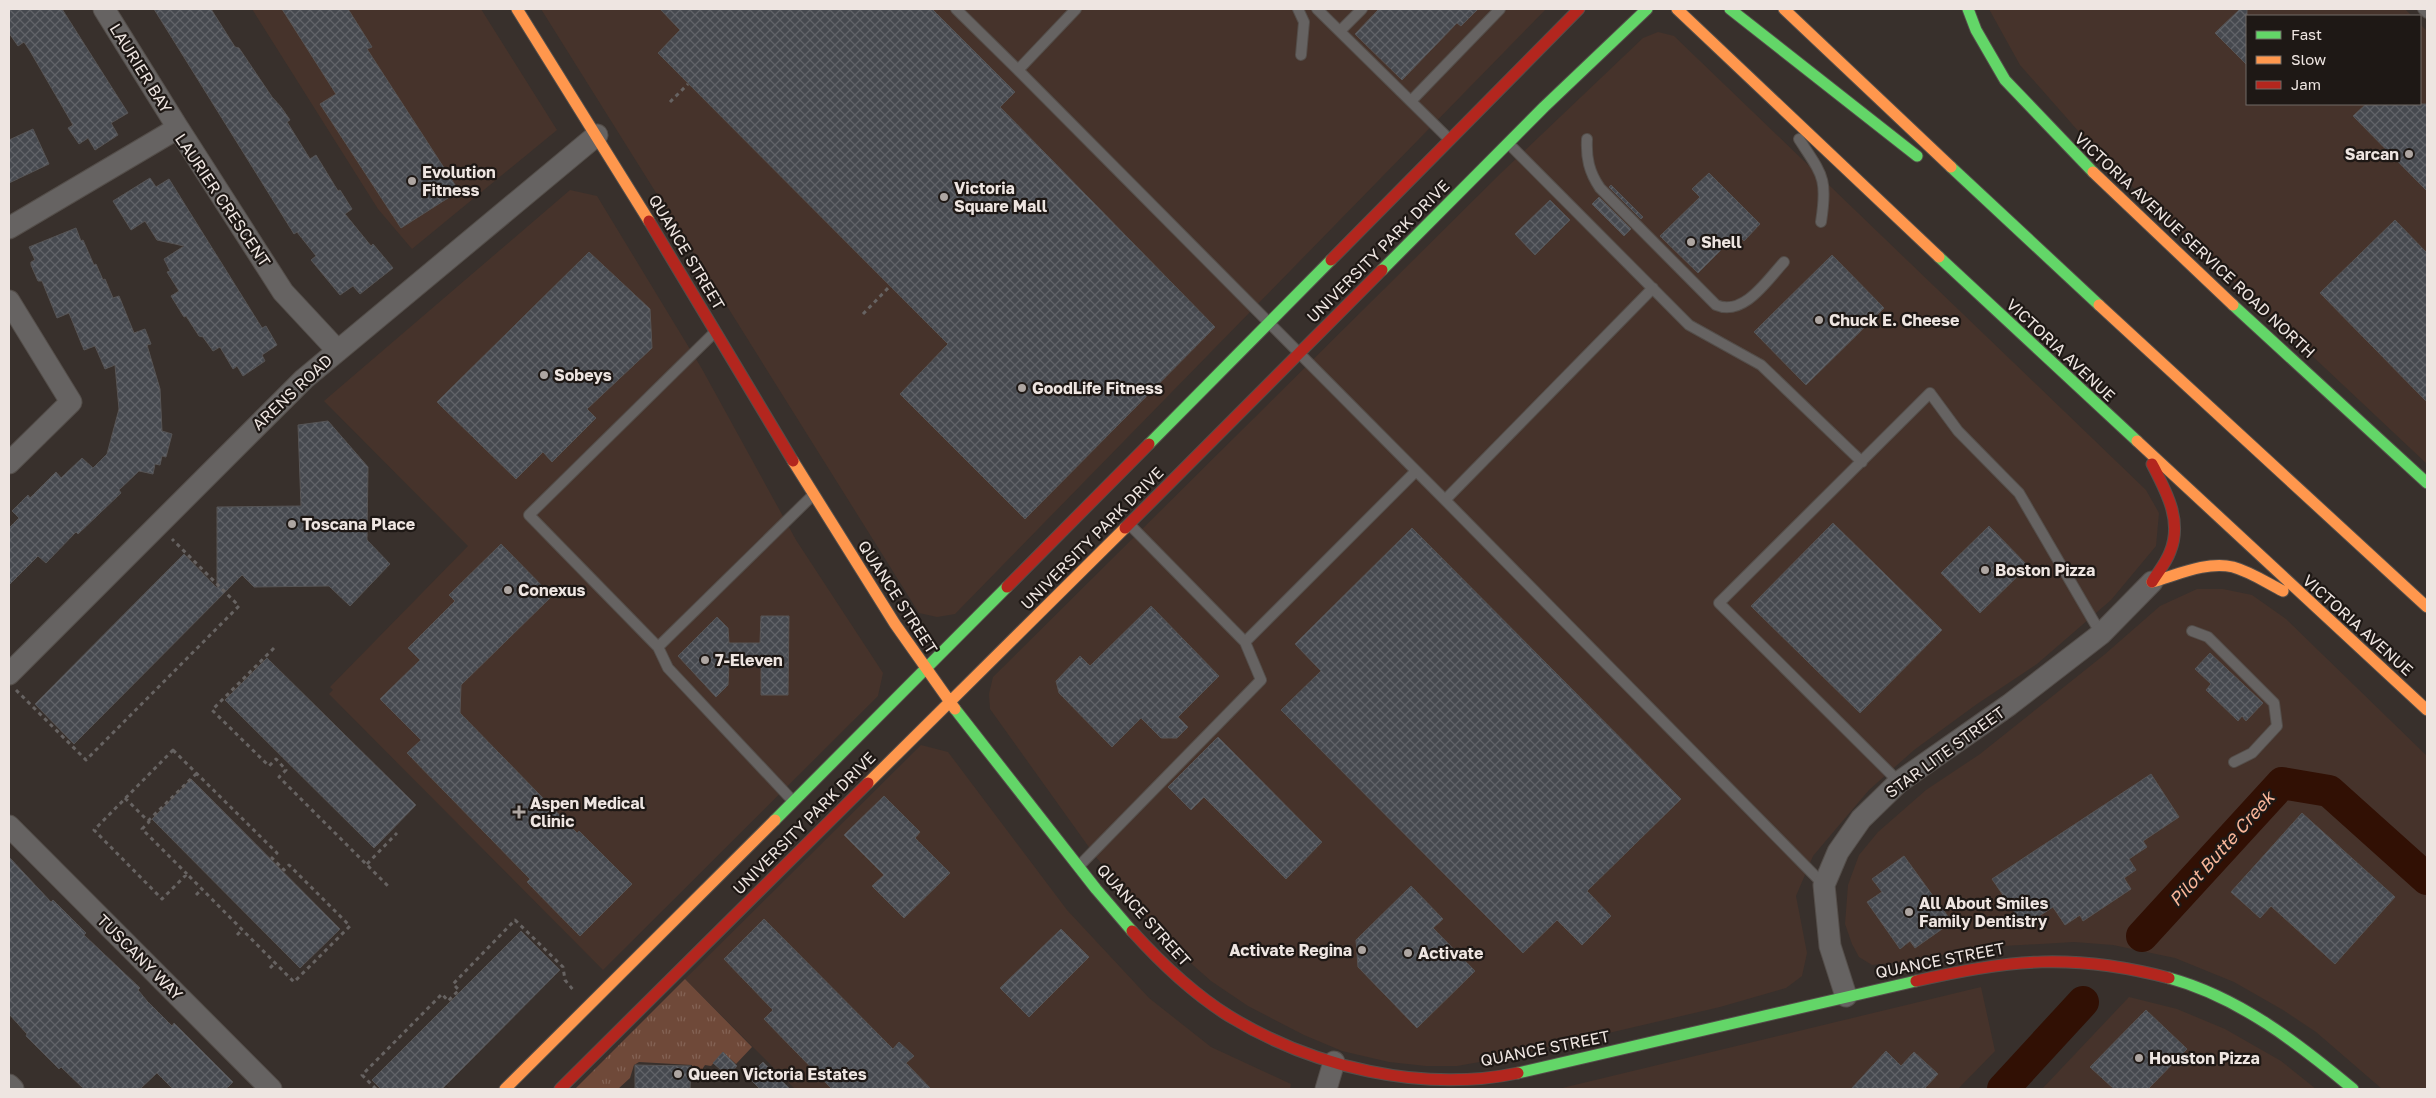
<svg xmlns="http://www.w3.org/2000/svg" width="2436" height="1098" font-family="'Golos Text',sans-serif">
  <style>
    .built { fill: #46332b }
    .grass { fill: url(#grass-tufts) }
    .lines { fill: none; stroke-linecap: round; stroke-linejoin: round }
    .river { stroke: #311004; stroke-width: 32 }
    .building { fill: url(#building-cross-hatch); stroke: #565455 }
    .lane-casing { stroke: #544e4a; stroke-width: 12 }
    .street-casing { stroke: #544e4a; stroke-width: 23 }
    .fast-casing { stroke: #544e4a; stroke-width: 13 }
    .slow-casing { stroke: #544e4a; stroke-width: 13 }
    .jam-casing { stroke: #544e4a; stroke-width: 13 }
    .path { stroke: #676362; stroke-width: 3; stroke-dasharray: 4 4; stroke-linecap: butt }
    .lane { stroke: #666362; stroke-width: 10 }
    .street { stroke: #666362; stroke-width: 21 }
    .fast { stroke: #63d668; stroke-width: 11 }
    .slow { stroke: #ff974d; stroke-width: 11 }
    .jam { stroke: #b3261e; stroke-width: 11 }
    .poi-dot { fill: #aea6a2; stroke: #1e1815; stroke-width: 2 }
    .labels { text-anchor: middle; stroke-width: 4.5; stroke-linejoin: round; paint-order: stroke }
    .street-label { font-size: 16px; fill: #eee5e1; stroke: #1e1815 }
    .poi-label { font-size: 16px; font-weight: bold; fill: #eee5e1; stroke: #1e1815; text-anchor: start }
    .water-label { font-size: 18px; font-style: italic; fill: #f9b699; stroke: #1e1815 }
  </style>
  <defs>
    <pattern id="grass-tufts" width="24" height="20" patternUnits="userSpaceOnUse" patternTransform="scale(1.25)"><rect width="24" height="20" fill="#6f4939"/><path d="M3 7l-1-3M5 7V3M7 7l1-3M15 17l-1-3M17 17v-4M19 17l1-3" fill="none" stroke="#846355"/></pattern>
    <pattern id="building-cross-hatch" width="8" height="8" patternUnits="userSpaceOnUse" patternTransform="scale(1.25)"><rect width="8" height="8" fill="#46494f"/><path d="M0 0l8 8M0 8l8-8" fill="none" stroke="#616368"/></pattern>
  </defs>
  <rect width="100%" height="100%" fill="#38302c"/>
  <path class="built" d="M252 9H481L557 130 412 249 378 209Z
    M541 9H1546L955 614 937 617 919 613Z
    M1989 9H2405L2412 16H2247V104H2420V24L2427 31V464L2102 158 2020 65Z
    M1658 32 1674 36 2146 490 2159 513 2156 546 2111 600 2037 664 1977 704 1914 750 1869 790 1835 830 1813 856 1796 896 1807 953 1802 976 1786 988 1720 1007 1502 1058 1457 1066H1426L1389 1062 1342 1051 1304 1035 1248 1006 1211 981 1167 942 1096 857 990 709 989 694 993 677 1501 173 1643 38Z
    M570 190 597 196 702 369 796 540 883 673 878 696 603 970 329 694 333 690 330 687 468 546 324 401Z
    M2197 589H2223L2252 595 2286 619 2427 756V1089H2382L2316 1032 2283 1010 2234 982 2175 958 2113 945 2074 942 1986 947 1910 961 1872 965 1859 957 1852 944 1845 924 1848 885 1859 855 1878 832 1926 790 1980 754 2104 655 2160 606Z
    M921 745 948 752 1067 910 1149 998 1211 1047 1291 1084 1290 1089H795L685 979Z
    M1981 987 1995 1051 1958 1089H1558Z
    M2129 997 2177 1009 2225 1029 2281 1061 2316 1089H2042Z"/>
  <path class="grass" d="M685 979 752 1047 736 1064 723 1052 711 1066 705 1065 703 1068V1080L692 1081V1065L639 1062 634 1065 630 1078 618 1089H575Z"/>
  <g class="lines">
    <path class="river" d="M2142 936 2282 783 2329 791 2427 879
      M2003 1089 2083 1002"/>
  </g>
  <path class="building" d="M9 9H62L128 113 111 123 118 135 95 150 88 138 79 144 68 128 73 125 30 51 24 42 18 46 9 33Z
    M154 9H211L235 47 239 48 272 97 281 107 290 120 287 122 310 159 316 155 338 191 340 190 352 209 345 214 371 246 373 244 393 268 360 294 353 286 340 295 311 260 316 256 297 232 294 234Z
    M282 9H348L372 47 367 49 459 191 401 228 320 104 336 94Z
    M660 9H932L1015 92 1000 107 1215 327 1025 519 900 394 948 344 658 53 680 30Z
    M1379 9H1478L1461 26 1457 23 1402 80 1355 34Z
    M2240 9H2247V65L2215 33Z
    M2366 104H2427V191L2353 116Z
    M33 129 49 164 9 183V140Z
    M1709 173 1760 224 1744 241 1737 234 1698 273 1660 236 1700 197 1692 189Z
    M150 178 156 187 169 179 262 328 266 326 277 345 262 355 265 361 243 376 237 366 233 369 220 347 213 351 203 337 199 336 186 316 184 317 171 296 179 291 167 272 170 271 164 259 184 246 157 240 145 221 131 230 113 201Z
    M1611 185 1643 217 1641 219 1609 187Z
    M1599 197 1631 229 1624 236 1592 204Z
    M1550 200 1570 220 1535 255 1515 234Z
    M2395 220 2427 253V402L2320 293Z
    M76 228 81 241 83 240 94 265 96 264 103 280 105 279 113 298 119 296 134 333 145 329 151 344 147 345 160 389 162 431 172 434 166 457 162 456 160 465 155 464 153 474 139 471 119 490 121 493 78 534 76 532 46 563 38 556 9 585V528L19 518 12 511 28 495 30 498 56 472 61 478 82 458 93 468 107 454 119 409 115 365 105 369 95 346 84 350 69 313 57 318 42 281H38L31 265V262L35 260 29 247Z
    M589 252 650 309 652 348 587 409 596 418 552 462 543 452 516 479 437 402Z
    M1832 255 1884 308 1806 385 1754 332Z
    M328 421 368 467 367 540 390 564 350 606 329 586 254 587 242 575 74 744 35 704 184 554 217 588V507L301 506 298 425Z
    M1833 523 1942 630 1860 713 1751 606Z
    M1989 526 2028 566 1980 613 1941 573Z
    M1412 528 1681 799 1587 891 1611 916 1582 945 1557 920 1523 953 1281 710 1321 671 1295 644Z
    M501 544 552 596 461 685 460 713 577 833 579 831 632 884 580 936 527 882 530 879 407 753 421 740 380 699 420 660 408 648 455 601 449 595Z
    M1151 606 1219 676 1178 717 1188 727 1177 738H1161L1141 718 1112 747 1059 693 1056 681 1080 656 1090 666Z
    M761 616H789L788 695H761V663H729L728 685 716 697 678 656 717 617 728 628 729 643H760Z
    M2210 653 2263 703 2246 721 2242 716 2238 721 2206 690 2211 684 2195 669Z
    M267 658 416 805 374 848 225 700Z
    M1218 737 1322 842 1286 879 1204 797 1191 810 1168 787Z
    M2151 774 2179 817 2143 841 2147 847 2129 859 2136 870 2124 878 2131 889 2083 921 2080 915 2065 925 2053 907 2024 926 1992 879Z
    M191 779 340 929 300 968 152 819Z
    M884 796 920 832 915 838 950 873 904 918 872 886 884 875 844 835Z
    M2302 813 2395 897 2335 964 2271 906 2260 918 2231 892Z
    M1904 856 1952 922 1915 948 1910 941 1900 949 1867 902 1882 892 1872 879Z
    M9 857 51 902 53 900 86 933 84 935 140 988 138 990 147 1001 172 1026 174 1023 233 1082 226 1089H173L157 1073 140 1089H84L61 1067 59 1069 26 1036 27 1034 9 1014Z
    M1411 886 1443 919 1433 928 1475 971 1417 1028 1358 967 1356 940Z
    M764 919 893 1049 899 1042 914 1056 906 1063 931 1089H832L764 1019 773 1010 724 959Z
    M1061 929 1089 957 1029 1017 1000 988Z
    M521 931 560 970 442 1089H381L372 1080Z
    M2146 1010 2187 1049 2148 1089H2114L2090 1067Z
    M1886 1051 1901 1066 1914 1052 1938 1074 1924 1089H1851Z
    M723 1052 737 1066 728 1076 713 1063Z
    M763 1062 790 1089H760L748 1077Z
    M635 1065 691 1066 690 1089H635Z"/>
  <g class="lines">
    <g class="lane-casing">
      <path id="lane" d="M956 9 1018 70
        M1076 9 1018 70 1445 500 1824 885
        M1298 9 1304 22 1301 55
        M1317 9 1448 138
        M2423 9 2427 13
        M1340 31 1362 9
        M1411 101 1500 9
        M1587 139C1586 158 1589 172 1600 188L1716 305C1744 317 1768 279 1784 262
        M1799 139C1822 175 1828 177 1821 222
        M1509 144 1689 325 1761 365 1862 462
        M715 332 529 515 658 647 668 668 792 800
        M1445 500 1653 288
        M2192 631 2208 637 2274 703 2277 726 2252 753 2234 762
        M1245 642 1416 471
        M658 647 813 495
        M1899 782 1719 603 1930 393 1958 431 2019 493 2101 634
        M1079 866 1261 680 1245 642 1130 525"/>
    </g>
    <g class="street-casing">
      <path id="street" d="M104 9 178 128
        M9 228 178 128 283 292 337 350
        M9 301 71 402 9 463
        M9 674 304 379 597 135
        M9 826 271 1089
        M1846 996 1830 946 1824 885 1838 852 1861 819 1899 782 2009 705 2101 634 2152 582
        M9 1085 13 1089
        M1326 1089 1334 1062"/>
    </g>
    <g class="fast-casing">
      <path id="fast" d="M1730 9 1917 156
        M1968 9 1976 30 2005 80 2093 172
        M1951 167 2099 305
        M1939 257 2137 441
        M1382 270 1544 107 1647 9
        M2233 305 2427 483
        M1149 444 1331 260
        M955 709 1096 889 1132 931
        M775 820 1007 587
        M2169 978C2239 997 2299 1044 2353 1089
        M1518 1073 1916 981"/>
    </g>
    <g class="slow-casing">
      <path id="slow" d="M517 9 649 221
        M1677 9 1939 257
        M1784 9 1951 167
        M2093 172 2233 305
        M2099 305 2427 607
        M2137 441 2427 710
        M793 461 895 624 955 709
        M2152 582C2177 575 2206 561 2233 567 2251 572 2267 583 2283 591
        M868 783 1125 528
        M505 1089 775 820"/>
    </g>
    <g class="jam-casing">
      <path id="jam" d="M649 221 793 461
        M1331 260 1579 9
        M2152 464C2166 491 2183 521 2170 552 2166 563 2158 572 2152 582
        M1125 528 1382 270
        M1007 587 1149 444
        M1132 931C1161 963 1192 993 1229 1016 1312 1067 1422 1093 1518 1073
        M1916 981C2010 959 2074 953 2169 978
        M560 1089 868 783"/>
    </g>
    <path class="path" d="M670 102 688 84
      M863 314 890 286
      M274 648 212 710 269 766 276 759 286 770 279 777 390 888
      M16 690 86 760 239 606 172 539
      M173 750 277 853 272 858 284 870 289 865 350 926 294 982 187 874 162 899 94 830Z
      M125 798 149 822 142 829 187 874
      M148 821 197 773
      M367 864 397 833
      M196 895 202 889
      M237 935 242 930
      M270 968 275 963
      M376 1089 362 1075 442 994 448 1001 459 990 453 984 515 920 563 967 565 980 574 991"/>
    <use href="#lane" class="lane"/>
    <use href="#street" class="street"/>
    <use href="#fast" class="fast"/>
    <use href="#slow" class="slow"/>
    <use href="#jam" class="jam"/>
  </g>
  <g class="poi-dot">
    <circle cx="2409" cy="154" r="5"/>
    <circle cx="412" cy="181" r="5"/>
    <circle cx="944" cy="197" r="5"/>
    <circle cx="1691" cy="242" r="5"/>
    <circle cx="1819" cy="320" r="5"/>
    <circle cx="544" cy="375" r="5"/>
    <circle cx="1022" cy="388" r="5"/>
    <circle cx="292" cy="524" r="5"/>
    <circle cx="1985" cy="570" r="5"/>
    <circle cx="508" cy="590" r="5"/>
    <circle cx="705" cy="660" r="5"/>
    <path d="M516.5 804.5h5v5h5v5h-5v5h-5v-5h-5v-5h5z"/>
    <circle cx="1909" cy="912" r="5"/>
    <circle cx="1362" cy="950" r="5"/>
    <circle cx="1408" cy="953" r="5"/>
    <circle cx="2139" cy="1058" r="5"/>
    <circle cx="678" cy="1074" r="5"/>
  </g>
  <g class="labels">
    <g class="street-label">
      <text transform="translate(141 68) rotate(58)" y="6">LAURIER BAY</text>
      <text transform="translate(223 200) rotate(56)" y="6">LAURIER CRESCENT</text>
      <text transform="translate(2195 245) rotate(43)" y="6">VICTORIA AVENUE SERVICE ROAD NORTH</text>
      <text transform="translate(1378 251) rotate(-45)" y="6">UNIVERSITY PARK DRIVE</text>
      <text transform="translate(687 252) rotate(59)" y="6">QUANCE STREET</text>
      <text transform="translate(2061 350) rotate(43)" y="6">VICTORIA AVENUE</text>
      <text transform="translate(292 392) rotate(-43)" y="6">ARENS ROAD</text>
      <text transform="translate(1092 538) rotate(-45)" y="6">UNIVERSITY PARK DRIVE</text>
      <text transform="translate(898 597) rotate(57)" y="6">QUANCE STREET</text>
      <text transform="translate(2358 625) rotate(42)" y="6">VICTORIA AVENUE</text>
      <text transform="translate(1945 752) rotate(-36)" y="6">STAR LITE STREET</text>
      <text transform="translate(804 823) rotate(-45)" y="6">UNIVERSITY PARK DRIVE</text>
      <text transform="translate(1144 915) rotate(48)" y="6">QUANCE STREET</text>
      <text transform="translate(140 957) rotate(45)" y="6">TUSCANY WAY</text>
      <text transform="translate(1940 960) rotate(-11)" y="6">QUANCE STREET</text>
      <text transform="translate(1545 1048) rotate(-11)" y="6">QUANCE STREET</text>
    </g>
    <g class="poi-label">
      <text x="2399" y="160" text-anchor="end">Sarcan</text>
      <text x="422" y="178">Evolution<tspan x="422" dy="18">Fitness</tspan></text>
      <text x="954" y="194">Victoria<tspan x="954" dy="18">Square Mall</tspan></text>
      <text x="1701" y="248">Shell</text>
      <text x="1829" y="326">Chuck E. Cheese</text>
      <text x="554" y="381">Sobeys</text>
      <text x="1032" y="394">GoodLife Fitness</text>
      <text x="302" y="530">Toscana Place</text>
      <text x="1995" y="576">Boston Pizza</text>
      <text x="518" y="596">Conexus</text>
      <text x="715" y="666">7-Eleven</text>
      <text x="530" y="809">Aspen Medical<tspan x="530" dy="18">Clinic</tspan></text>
      <text x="1919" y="909">All About Smiles<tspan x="1919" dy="18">Family Dentistry</tspan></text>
      <text x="1352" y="956" text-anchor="end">Activate Regina</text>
      <text x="1418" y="959">Activate</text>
      <text x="2149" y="1064">Houston Pizza</text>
      <text x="688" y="1080">Queen Victoria Estates</text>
    </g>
    <g class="water-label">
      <text transform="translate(2222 849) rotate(-48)" y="6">Pilot Butte Creek</text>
    </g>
  </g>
  <rect width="2436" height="1098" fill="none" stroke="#eee5e1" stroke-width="20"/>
  <rect x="2246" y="15" width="175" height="90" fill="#1e1815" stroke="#716a67"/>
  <rect x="2256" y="31" width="25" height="8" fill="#63d668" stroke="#716a67"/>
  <text x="2291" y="40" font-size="15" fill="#eee5e1">Fast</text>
  <rect x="2256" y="56" width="25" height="8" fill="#ff974d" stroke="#716a67"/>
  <text x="2291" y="65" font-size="15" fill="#eee5e1">Slow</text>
  <rect x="2256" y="81" width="25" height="8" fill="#b3261e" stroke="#716a67"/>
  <text x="2291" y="90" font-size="15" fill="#eee5e1">Jam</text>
</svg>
